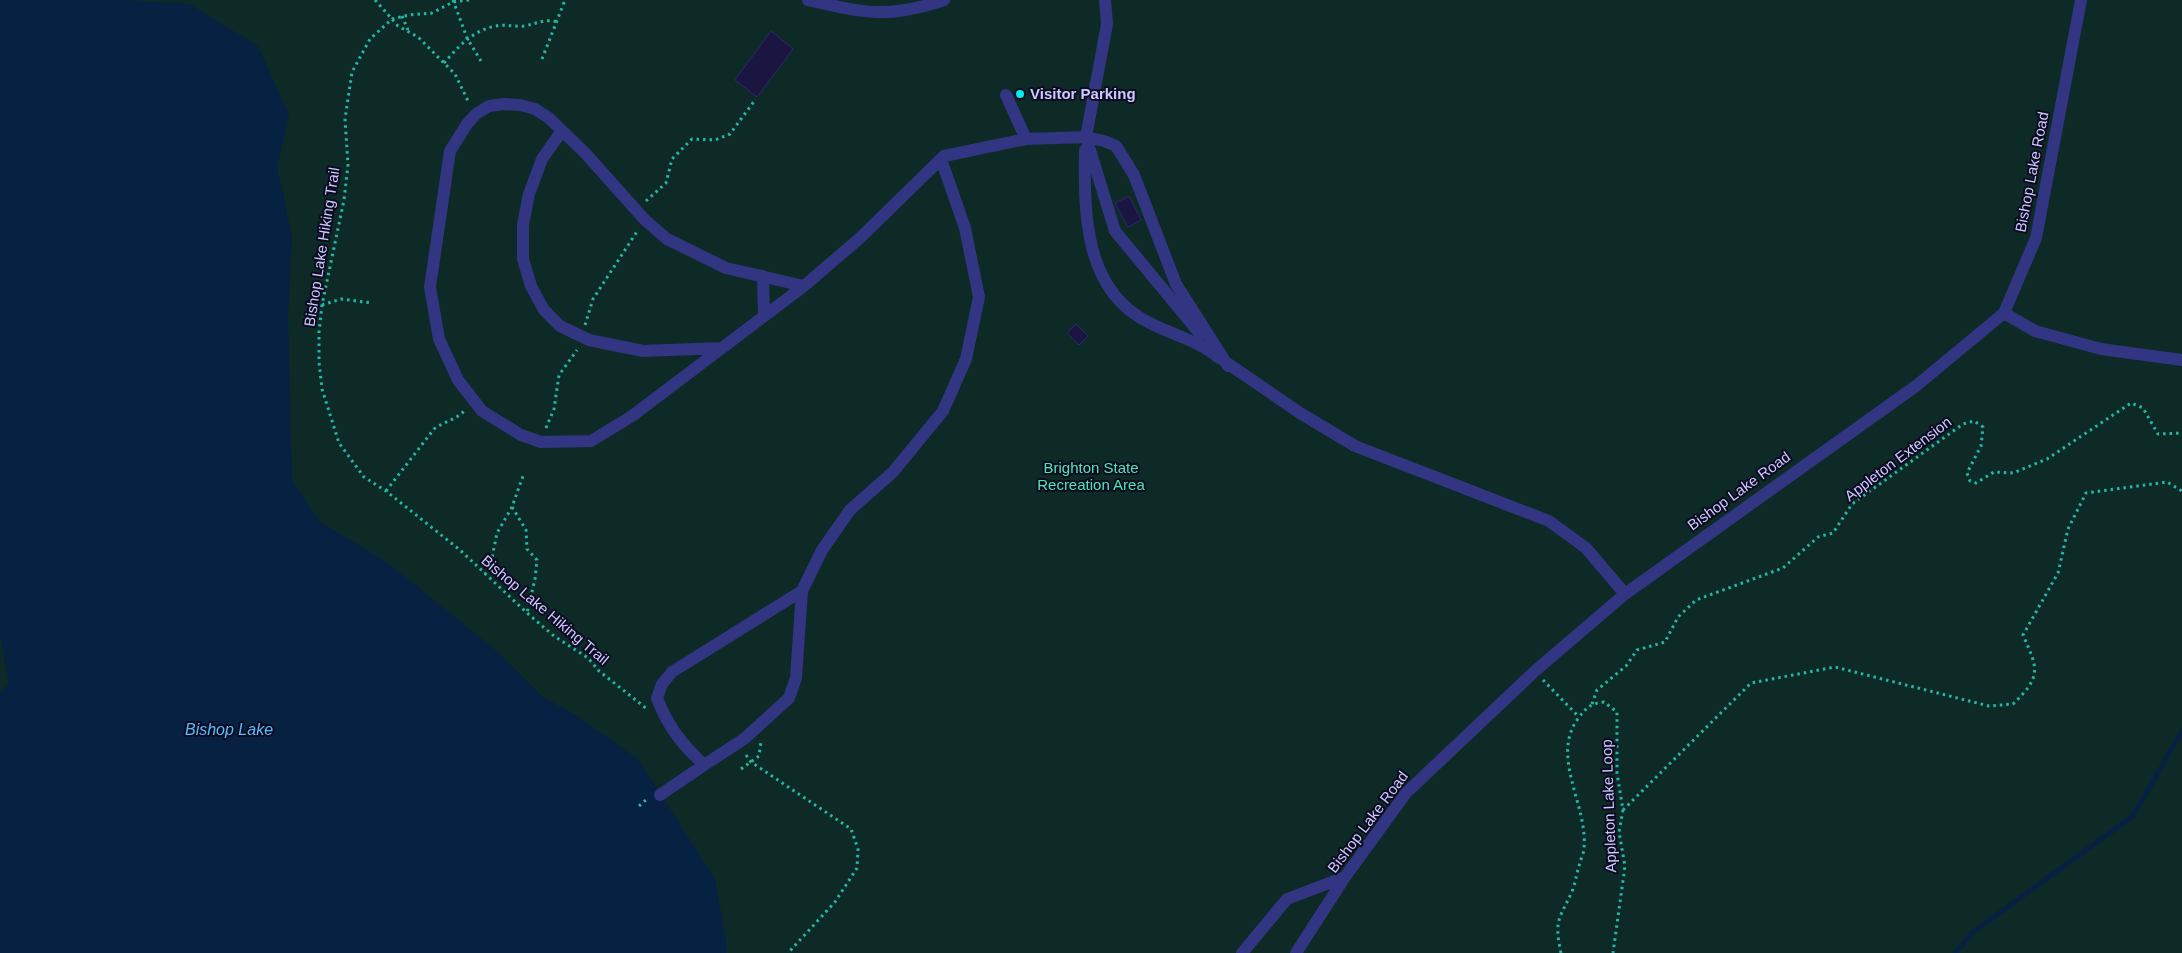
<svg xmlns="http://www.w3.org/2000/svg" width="2182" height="953" font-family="Helvetica,sans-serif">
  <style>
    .green { fill: #0d2a27 }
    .water { fill: #072142 }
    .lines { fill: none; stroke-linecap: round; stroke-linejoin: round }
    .stream { stroke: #072142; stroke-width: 5 }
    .building { fill: #1b1542; stroke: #2f2670 }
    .path { stroke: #24b8a4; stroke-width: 3; stroke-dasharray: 2.5 4; stroke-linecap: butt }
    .minor { stroke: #323582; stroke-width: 12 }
    .poi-dot { fill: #00eff4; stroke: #0d0b20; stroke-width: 2 }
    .labels { text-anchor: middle; stroke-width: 4; stroke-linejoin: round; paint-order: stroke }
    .poi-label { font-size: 15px; font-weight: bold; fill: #cbc9ff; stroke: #0d0b20; text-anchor: start }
    .street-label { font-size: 15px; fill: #cbc9ff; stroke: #0d0b20 }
    .park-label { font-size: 15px; fill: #4de7b5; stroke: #0d0b20 }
    .water-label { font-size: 16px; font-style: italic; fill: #57beff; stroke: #0d0b20 }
  </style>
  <rect width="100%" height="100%" fill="#0d0b20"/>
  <path class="green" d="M0 0H2182V953H0Z"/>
  <path class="water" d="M0 0H128L189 4 258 46 289 115 277 167 292 236 288 317 292 480 319 521 389 564 491 646 543 697 577 716 638 759 715 879 727 945 726 953H0V692L9 683 0 635Z"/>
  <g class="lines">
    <path class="stream" d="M1955 953 1973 932 2133 816 2182 731"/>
  </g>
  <path class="building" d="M771 31 793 49 757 97 735 80Z
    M1129 196 1141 220 1128 227 1115 203Z
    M1076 324 1088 336 1079 345 1067 333Z"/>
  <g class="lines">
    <path class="path" d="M375 0 398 26 418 37 455 74 469 103
      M453 0 467 38 481 61
      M469 0 453 2 432 13 409 15 392 19 370 39 352 72 345 119 348 165 344 200 322 305 319 332V362L322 389 339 443 364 477 386 491 460 550 527 613 554 636 588 658 599 671 647 709
      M402 16 408 30
      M542 59 565 0
      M444 63C458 47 473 30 496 26 505 24 515 27 524 26 537 24 544 18 557 22
      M646 201 666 183 672 159 692 139 715 140 730 134 755 100
      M322 305 341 299 372 303
      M585 325 593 299 638 230
      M546 428 554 409 559 375 577 350
      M386 491 434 429C445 421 456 420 465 410
      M512 507 526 530 527 549 537 560 535 579 527 613
      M485 575 492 558 497 533 512 507 523 476
      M1543 680 1579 717
      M1592 704 1597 690 1626 666 1637 650 1665 642 1678 617 1696 600 1783 568 1818 537 1833 533 1852 504 1963 424 1974 421 1983 427 1981 446 1967 473 1970 481 1976 483 1994 472 2013 473 2047 459 2131 403 2143 408 2158 434 2182 433
      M746 755 751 762 851 829 858 849 857 868 835 902 788 953
      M741 769 759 756 761 742
      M639 806 647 799
      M1623 810 1751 683 1835 667 1989 706 2013 704C2042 676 2038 669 2023 635L2058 573 2068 529 2086 493 2167 482 2182 491
      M1561 953C1553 917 1561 918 1573 889 1576 880 1577 871 1580 863 1581 858 1584 853 1584 848 1588 806 1551 758 1577 720 1586 708 1589 704 1604 702L1617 712V773L1623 810 1619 832 1625 866 1613 953"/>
    <path class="minor" d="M808 0C864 13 888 19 944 0
      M1105 0 1107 24 1086 137 1115 231 1201 335
      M1006 95 1026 139
      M561 132 542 159 529 194 523 225V259L531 286 544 310 560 326 589 340 643 351 722 348 804 286 860 238 944 156 1026 139 1086 137 1104 141 1116 146 1134 175 1176 284 1228 366
      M1085 150C1084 213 1084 290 1148 322 1172 335 1198 340 1219 358
      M763 276 764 316
      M2004 313 2035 331 2101 349 2182 360
      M722 348 632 416 591 441 541 442 521 435 482 411 458 380 439 339 430 287 450 151 467 124 476 114 489 106 504 104 520 105 535 109 549 118 586 154 645 220 667 239 726 268 804 286
      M1224 361 1300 413 1355 446 1549 521 1586 548 1625 594
      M802 591 822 550 850 510 893 472 943 411 966 359 979 297 965 228 941 159
      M802 591 796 678 789 698 744 739 704 765C681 743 668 727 657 698L662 684 672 672Z
      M660 795 704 765
      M1242 953 1287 899 1345 877
      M1296 953 1345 877 1406 793 1535 671 1625 594 1916 386 2004 313 2036 238 2081 0"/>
  </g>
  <circle class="poi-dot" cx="1020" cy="94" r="5"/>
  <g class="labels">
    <g class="poi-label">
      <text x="1030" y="99">Visitor Parking</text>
    </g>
    <g class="street-label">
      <text transform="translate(2032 172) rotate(-79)" y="5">Bishop Lake Road</text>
      <text transform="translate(322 247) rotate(-81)" y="5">Bishop Lake Hiking Trail</text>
      <text transform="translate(1898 459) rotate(-37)" y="5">Appleton Extension</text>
      <text transform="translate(1739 491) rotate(-36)" y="5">Bishop Lake Road</text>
      <text transform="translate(545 610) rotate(40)" y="5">Bishop Lake Hiking Trail</text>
      <text transform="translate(1609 806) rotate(-92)" y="5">Appleton Lake Loop</text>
      <text transform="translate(1368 822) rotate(-53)" y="5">Bishop Lake Road</text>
    </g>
    <g class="park-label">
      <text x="1091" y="473">Brighton State<tspan x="1091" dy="17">Recreation Area</tspan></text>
    </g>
    <g class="water-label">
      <text x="229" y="735">Bishop Lake</text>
    </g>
  </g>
</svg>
